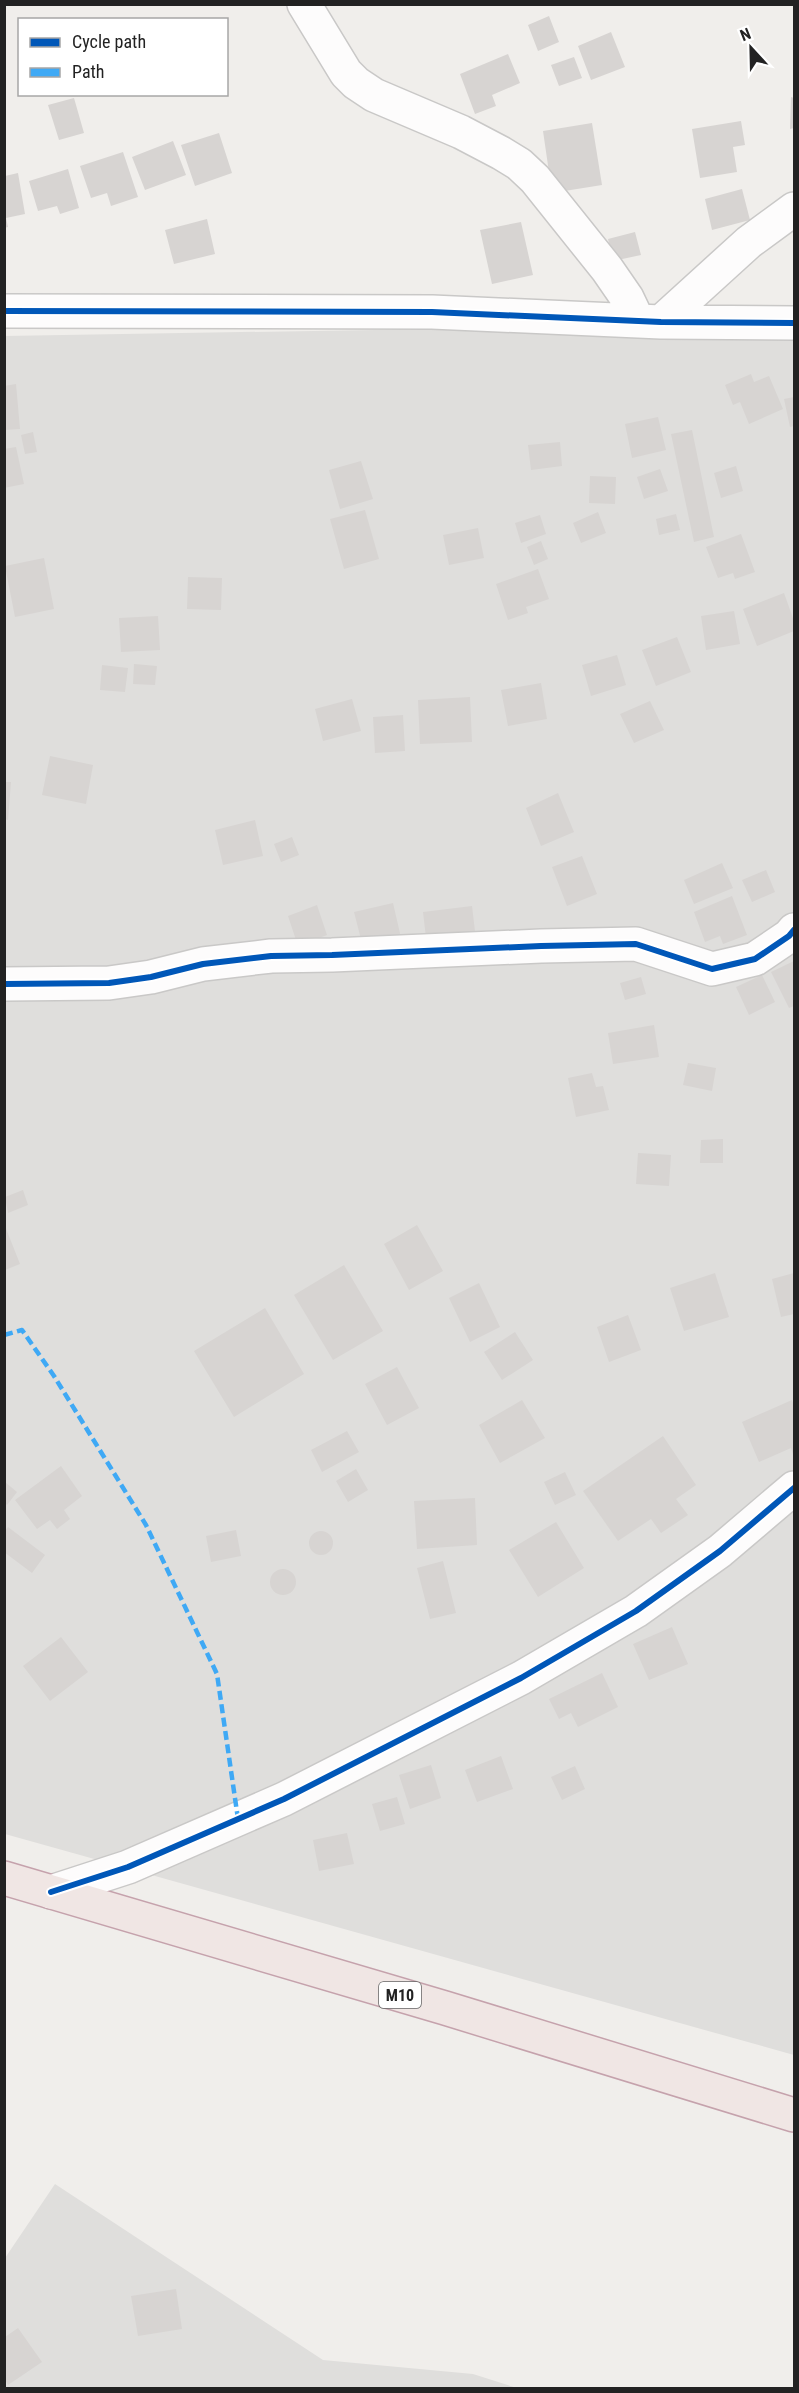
<svg xmlns="http://www.w3.org/2000/svg" width="799" height="2393" font-family="'Roboto Condensed',sans-serif">
  <style>
    .residential { fill: #dfdedc }
    .building { fill: #d7d4d2 }
    .lines { fill: none; stroke-linecap: round; stroke-linejoin: round }
    .minor-casing { stroke: #c9c8c7; stroke-width: 36 }
    .trunk-casing { stroke: #c5a2ac; stroke-width: 36 }
    .minor { stroke: #fdfcfc; stroke-width: 33 }
    .trunk { stroke: #f0e6e4; stroke-width: 33 }
    .quiet { stroke: #3fa9f5; stroke-width: 4.5; stroke-dasharray: 9 4.5; stroke-linecap: butt }
    .cycleway-casing { stroke: #fff; stroke-width: 10 }
    .cycleway { stroke: #0057b8; stroke-width: 6 }
    .labels { text-anchor: middle; stroke-width: 4.5; stroke-linejoin: round; paint-order: stroke }
    .shield { fill: #fff; stroke: #646464; stroke-width: 1.5 }
    .shield-label { font-size: 16px; font-weight: bold; fill: #222 }
  </style>
  <rect width="100%" height="100%" fill="#f0eeeb"/>
  <path class="residential" d="M794 323V2055L5 1834 4 336Z
    M55 2184 323 2360 473 2374 517 2388H5V2258Z"/>
  <path class="building" d="M549 16 559 42 538 51 528 25Z
    M611 32 625 67 591 80 578 46Z
    M508 54 520 83 492 95 496 106 475 114 460 74Z
    M574 57 582 78 559 86 551 65Z
    M791 97 794 98V128L790 129Z
    M74 98 84 133 59 140 48 105Z
    M741 121 745 145 733 147 737 172 700 178 692 129Z
    M592 123 602 185 552 193 543 131Z
    M219 133 232 173 195 186 181 145Z
    M173 141 186 175 145 190 132 157Z
    M123 152 138 197 111 206 107 193 91 198 80 166Z
    M68 169 79 208 60 214 57 206 38 211 29 181Z
    M18 173 25 214 6 218 8 227 4 228 5 176Z
    M742 189 750 220 712 230 705 199Z
    M207 219 215 254 174 264 165 230Z
    M521 222 533 275 492 284 480 230Z
    M635 232 641 255 613 261 608 239Z
    M751 374 754 382 769 376 783 409 749 424 740 402 733 405 725 385Z
    M16 384 20 429 4 430V386Z
    M794 397V426L790 427 784 399Z
    M658 417 666 450 632 458 625 424Z
    M692 430 714 537 694 542 671 434Z
    M33 432 37 452 25 454 21 435Z
    M560 442 562 466 531 470 528 445Z
    M16 447 24 484 4 488V449Z
    M361 461 373 499 340 509 329 470Z
    M736 466 743 491 721 498 714 473Z
    M660 469 668 491 644 499 637 477Z
    M590 476 616 477 615 504 589 503Z
    M365 510 379 559 344 569 330 519Z
    M598 512 606 533 581 543 573 523Z
    M676 514 680 530 659 535 656 519Z
    M540 515 546 534 521 543 515 523Z
    M478 528 484 558 449 565 443 535Z
    M741 534 755 572 735 579 733 573 718 578 706 547Z
    M541 541 548 559 534 565 527 547Z
    M44 558 54 609 15 617 5 566Z
    M538 569 549 599 526 607 528 613 508 620 496 584Z
    M188 577 222 578 221 610 187 609Z
    M784 593 794 621V631L757 646 743 609Z
    M734 611 740 644 706 650 701 616Z
    M158 616 160 650 121 652 119 618Z
    M677 637 691 672 656 686 642 650Z
    M617 655 626 685 591 696 582 665Z
    M134 664 157 666 155 685 133 684Z
    M102 665 128 668 125 692 100 690Z
    M541 683 547 719 508 726 501 690Z
    M470 697 472 742 420 744 418 700Z
    M352 699 361 731 323 741 315 709Z
    M650 701 664 730 634 743 620 714Z
    M403 715 405 751 375 753 373 717Z
    M50 756 93 765 86 804 42 795Z
    M4 782H11L8 820 4 819Z
    M558 793 574 832 541 846 526 808Z
    M255 820 263 856 223 865 215 830Z
    M292 837 299 855 281 862 274 844Z
    M582 856 597 894 567 906 552 867Z
    M722 863 733 888 694 904 684 880Z
    M766 870 775 892 752 902 742 880Z
    M732 896 747 935 723 944 720 936 705 942 694 912Z
    M393 903 402 942 364 951 354 912Z
    M317 905 327 935 298 946 288 916Z
    M472 906 476 940 427 946 423 912Z
    M794 961V1006L789 1008 771 972Z
    M762 975 775 1002 749 1015 736 987Z
    M641 977 646 994 625 1000 620 983Z
    M654 1025 659 1057 613 1064 608 1033Z
    M688 1063 716 1068 712 1091 683 1085Z
    M592 1073 596 1087 603 1086 609 1110 576 1117 568 1078Z
    M723 1139V1163H700L701 1140Z
    M638 1153 671 1155 669 1186 636 1184Z
    M23 1190 28 1205 8 1213 5 1197Z
    M417 1225 443 1271 409 1290 384 1244Z
    M5 1226 20 1264 5 1270Z
    M344 1265 383 1331 333 1360 294 1295Z
    M715 1273 729 1317 684 1331 670 1288Z
    M794 1273V1314L781 1317 772 1279Z
    M479 1283 500 1327 470 1342 449 1298Z
    M265 1308 304 1374 234 1417 194 1351Z
    M628 1315 641 1350 609 1362 597 1327Z
    M515 1332 533 1360 502 1380 484 1352Z
    M397 1367 419 1408 387 1425 365 1384Z
    M522 1400 545 1438 500 1463 479 1425Z
    M792 1400 794 1406V1458L791 1448 759 1462 742 1422Z
    M347 1431 359 1452 322 1472 311 1450Z
    M663 1436 696 1485 676 1499 688 1515 661 1533 651 1519 618 1541 583 1491Z
    M61 1466 82 1496 64 1510 70 1519 57 1529 50 1520 37 1529 15 1500Z
    M356 1469 368 1490 348 1502 336 1481Z
    M565 1472 576 1495 555 1505 544 1482Z
    M5 1482 17 1492 7 1505 5 1503Z
    M475 1498 477 1545 417 1549 414 1501Z
    M556 1522 584 1568 538 1597 509 1550Z
    M8 1527 45 1555 32 1573 4 1552V1532Z
    M236 1530 241 1556 211 1562 206 1536Z
    M309 1543a12 12 0 1 1 24 0a12 12 0 1 1-24 0Z
    M443 1561 456 1613 430 1619 417 1568Z
    M270 1582a13 13 0 1 1 26 0a13 13 0 1 1-26 0Z
    M672 1627 688 1664 649 1680 633 1644Z
    M61 1637 88 1672 50 1701 23 1666Z
    M602 1673 618 1707 578 1727 571 1713 559 1719 549 1699Z
    M501 1756 513 1789 477 1802 465 1770Z
    M431 1765 441 1798 410 1809 399 1775Z
    M575 1766 585 1789 562 1800 551 1777Z
    M397 1797 405 1824 380 1831 372 1804Z
    M347 1833 354 1864 319 1871 313 1840Z
    M176 2289 182 2329 138 2336 131 2296Z
    M18 2328 42 2362 8 2385 5 2380V2337Z"/>
  <g class="lines">
    <g class="minor-casing">
      <path id="minor" d="M304 4 346 73 356 83 374 95 461 132 501 153 519 164 535 179 607 269 627 298 638 321
        M4 311 432 312 661 322 794 323
        M661 322 749 242 794 209
        M4 984 109 983 151 977 203 964 271 956 332 955 541 946 636 944 712 969 755 959 789 936 794 930
        M51 1892 128 1867 284 1799 521 1678 636 1611 720 1551 794 1488"/>
    </g>
    <g class="trunk-casing">
      <path id="trunk" d="M4 1878 445 2008 794 2115"/>
    </g>
    <use href="#minor" class="minor"/>
    <use href="#trunk" class="trunk"/>
    <path class="quiet" d="M4 1335 22 1330 54 1376 146 1525 217 1674 238 1819"/>
    <g class="cycleway-casing">
      <path id="cycleway" d="M4 311 432 312 661 322 794 323
        M4 984 109 983 151 977 203 964 271 956 332 955 541 946 636 944 712 969 755 959 789 936 794 930
        M51 1892 128 1867 284 1799 521 1678 636 1611 720 1551 794 1488"/>
    </g>
    <use href="#cycleway" class="cycleway"/>
  </g>
  <g class="labels">
    <rect class="shield" x="379" y="1982" width="42" height="26" rx="4.5"/>
    <g class="shield-label">
      <text x="400" y="2001">M10</text>
    </g>
  </g>
  <rect width="799" height="2393" fill="none" stroke="#222222" stroke-width="12"/>
  <rect x="18" y="18" width="210" height="78" fill="#ffffff" stroke="#a7a7a7" stroke-width="1.5"/>
  <rect x="30" y="38" width="30" height="9" fill="#0057b8" stroke="#a7a7a7" stroke-width="1.5"/>
  <text x="72" y="48" font-size="18" fill="#222222">Cycle path</text>
  <rect x="30" y="68" width="30" height="9" fill="#3fa9f5" stroke="#a7a7a7" stroke-width="1.5"/>
  <text x="72" y="78" font-size="18" fill="#222222">Path</text>
  <g transform="translate(751 48) rotate(338)" stroke="#ffffff" stroke-width="4.5" paint-order="stroke">
  <path d="M0-4.5L10 22L0 15L-10 22Z" fill="#222222"/>
  <text y="-9" font-size="16" font-weight="bold" text-anchor="middle" fill="#222222">N</text>
  </g>
</svg>
